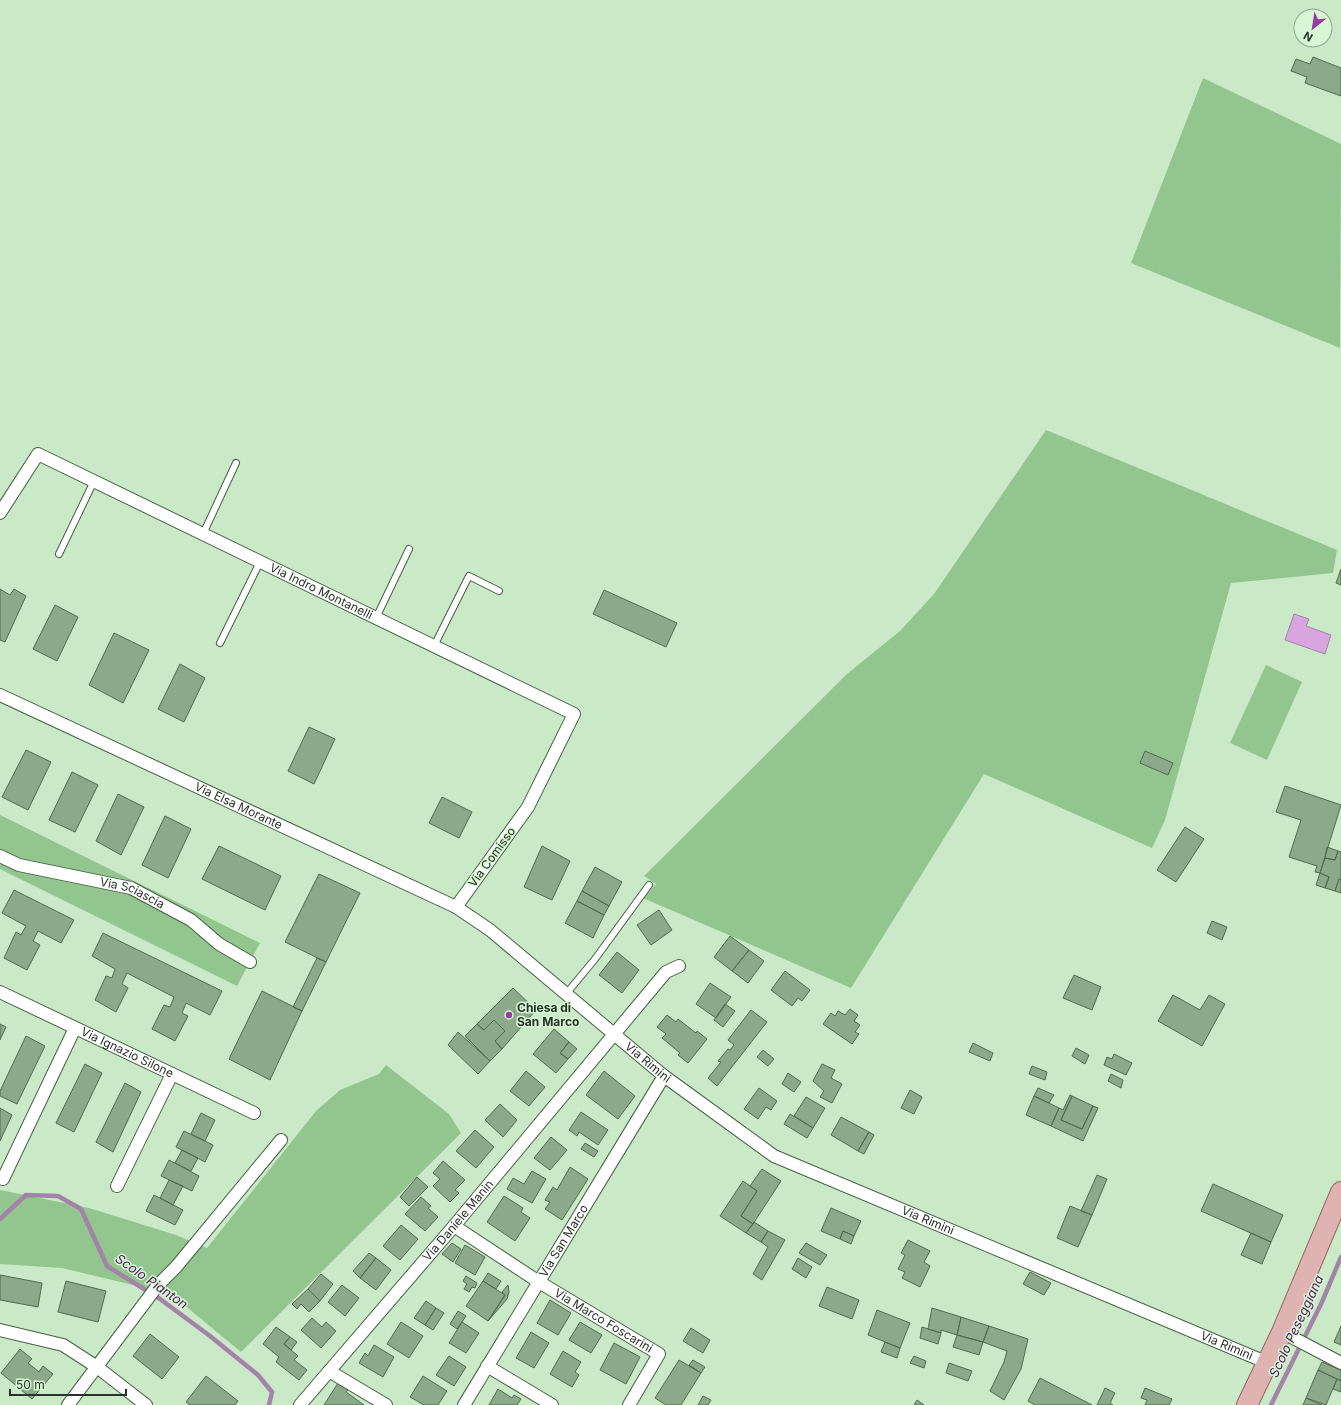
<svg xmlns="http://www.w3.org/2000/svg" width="1341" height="1405" font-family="Inter,sans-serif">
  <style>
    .green { fill: #92c68e }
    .water { fill: #d8a5de; stroke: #a383a7 }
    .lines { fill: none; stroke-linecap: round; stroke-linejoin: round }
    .stream { stroke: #a383a7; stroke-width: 4.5 }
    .building { fill: #8caa8a; stroke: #506b4e }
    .lane-casing { stroke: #456042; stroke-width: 8 }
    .street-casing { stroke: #456042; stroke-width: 14 }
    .primary-casing { stroke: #90655f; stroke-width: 22 }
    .lane { stroke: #fff; stroke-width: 6 }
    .street { stroke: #fff; stroke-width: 12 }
    .primary { stroke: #dfb3b1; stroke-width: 20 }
    .poi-dot { fill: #973aa4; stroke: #d7f7d4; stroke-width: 1.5 }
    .labels { text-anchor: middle; stroke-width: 3; stroke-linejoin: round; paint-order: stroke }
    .street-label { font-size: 12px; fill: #273326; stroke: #d7f7d4 }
    .poi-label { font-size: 12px; font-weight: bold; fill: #273326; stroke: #d7f7d4; text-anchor: start }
    .water-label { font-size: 13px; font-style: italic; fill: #511459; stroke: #d7f7d4 }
  </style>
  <rect width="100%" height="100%" fill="#cae9c7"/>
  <path class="green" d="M1203 78 1341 144 1340 348 1131 263Z
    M1046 430 1337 550 1333 573 1231 583 1165 820 1152 848 984 774 851 988 643 898 656 884 644 876 847 674 900 631 934 594Z
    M1266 665 1302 682 1267 760 1230 743Z
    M0 815 260 943 237 986 0 869Z
    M386 1065 449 1114 461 1133 241 1352 171 1294 62 1268 0 1264V1190L89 1208 176 1235 207 1248 316 1111 340 1090 379 1074Z"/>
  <path class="water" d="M1294 614 1309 619 1306 626 1331 635 1325 654 1285 640Z"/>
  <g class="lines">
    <path class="stream" d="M0 1219 26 1195 58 1196 81 1209 107 1266 160 1299 210 1336 258 1375 272 1392 269 1405
      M1271 1405 1322 1302 1341 1257"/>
  </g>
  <path class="building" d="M1313 57 1341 68V96L1305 83 1307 77 1291 71 1296 59 1310 64Z
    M1341 569V585L1336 583Z
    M0 589 10 595 14 589 26 596 5 642 0 640Z
    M604 590 677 623 666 647 593 614Z
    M55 605 78 617 57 661 33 649Z
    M114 633 149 650 123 703 89 685Z
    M180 664 205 678 184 722 158 709Z
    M309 727 335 739 314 784 288 771Z
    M26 750 51 762 28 810 2 797Z
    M1145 751 1173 763 1168 775 1140 763Z
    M72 772 98 785 75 832 49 820Z
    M1285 786 1341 805 1320 873 1315 872 1317 866 1289 857 1301 820 1276 812Z
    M118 794 144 807 121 855 96 841Z
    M442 797 472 812 459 838 429 823Z
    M165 816 191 829 168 878 142 865Z
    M1185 827 1204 839 1176 882 1157 870Z
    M219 846 281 876 265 910 202 879Z
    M542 846 570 861 552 900 524 887Z
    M1327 847 1338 851 1335 860 1325 858Z
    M1338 851 1341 852V880L1339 879 1335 891 1325 888 1329 877 1320 873 1325 858 1335 860Z
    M595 867 622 882 609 906 582 891Z
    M1320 873 1329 877 1325 888 1316 885Z
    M319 874 360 893 326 962 285 942Z
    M1339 879 1341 880V893L1335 891Z
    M14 890 74 920 61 943 38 931 33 941 40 945 27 970 4 958 16 932 21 935 26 926 2 913Z
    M582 891 609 906 604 915 577 901Z
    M577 901 604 915 593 938 565 923Z
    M659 910 672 930 651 945 637 925Z
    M1212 921 1227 927 1222 940 1207 933Z
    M103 933 222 991 210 1015 186 1003 182 1013 188 1016 175 1041 152 1029 164 1005 170 1007 174 997 127 973 122 984 128 988 116 1012 95 1000 106 976 112 978 115 969 92 956Z
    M730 936 749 950 732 971 714 957Z
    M749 950 764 961 748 983 732 971Z
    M617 952 639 970 622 993 599 975Z
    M317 958 326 962 302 1011 293 1007Z
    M785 971 810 990 802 1001 798 998 792 1006 771 990Z
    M1074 975 1101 987 1092 1010 1063 998Z
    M710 983 731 997 716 1018 696 1004Z
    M513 988 536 1010 502 1049 495 1041 505 1031 494 1020 484 1030 477 1024Z
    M262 991 302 1011 270 1080 229 1059Z
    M1173 995 1200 1010 1209 995 1225 1004 1202 1046 1158 1021Z
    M725 1004 735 1011 723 1027 714 1020Z
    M850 1009 858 1015 854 1021 860 1025 855 1032 859 1034 852 1044 823 1024 831 1013 835 1016 838 1011 845 1015Z
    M751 1010 767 1022 717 1086 708 1078 721 1062 718 1061 728 1049 730 1050 734 1045 728 1040Z
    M667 1015 676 1022 678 1019 696 1033 697 1031 707 1039 688 1063 678 1055 680 1053 662 1038 666 1034 657 1027Z
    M494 1020 505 1031 495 1041 502 1049 490 1061 465 1036 477 1024 484 1030Z
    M0 1024 6 1027 0 1040Z
    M554 1029 569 1042 560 1053 568 1059 556 1073 533 1054Z
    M458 1032 490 1061 478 1074 448 1045Z
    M26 1036 45 1046 17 1104 0 1096V1091Z
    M569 1042 577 1049 568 1059 560 1053Z
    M973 1043 993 1053 990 1061 969 1052Z
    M1076 1048 1089 1055 1085 1064 1072 1056Z
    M763 1050 774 1059 768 1066 757 1057Z
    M1114 1054 1132 1063 1126 1075 1104 1065 1107 1057 1112 1059Z
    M85 1064 102 1073 74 1132 56 1123Z
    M822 1064 835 1070 831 1078 842 1084 832 1103 820 1097 824 1091 813 1081Z
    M1032 1066 1047 1072 1045 1080 1029 1074Z
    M526 1071 545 1087 529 1106 510 1091Z
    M604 1071 635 1096 618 1119 586 1095Z
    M788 1073 801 1082 794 1092 782 1084Z
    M1111 1074 1123 1080 1121 1088 1108 1081Z
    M125 1083 141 1092 113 1152 96 1142Z
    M759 1088 777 1101 771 1110 766 1107 758 1119 744 1109Z
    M1038 1088 1054 1095 1049 1103 1034 1096Z
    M910 1090 922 1097 914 1114 901 1108Z
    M1070 1095 1072 1096 1061 1120 1082 1129 1093 1106 1098 1108 1083 1141 1051 1126 1059 1108 1063 1110Z
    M1034 1096 1059 1108 1051 1126 1026 1115Z
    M1072 1096 1093 1106 1082 1129 1061 1120Z
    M806 1097 825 1108 813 1128 794 1116Z
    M500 1104 517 1120 503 1137 485 1120Z
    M0 1108 12 1115 0 1141Z
    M581 1112 608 1130 598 1145 579 1132 577 1136 569 1130Z
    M201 1113 215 1120 205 1141 191 1134Z
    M790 1114 813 1128 807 1138 784 1124Z
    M841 1117 869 1132 858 1151 831 1135Z
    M475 1130 494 1147 476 1168 456 1151Z
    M184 1131 213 1145 205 1162 176 1147Z
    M869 1132 874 1135 864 1154 858 1151Z
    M551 1137 567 1150 550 1170 534 1158Z
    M585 1143 598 1151 594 1157 581 1149Z
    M182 1150 198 1158 191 1171 175 1163Z
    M169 1160 199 1176 192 1191 161 1176Z
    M443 1161 465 1180 455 1190 459 1193 450 1202 433 1186 440 1179 433 1173Z
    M570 1167 588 1179 562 1220 545 1209 550 1202 545 1200 553 1187 557 1190Z
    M762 1169 781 1181 753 1224 741 1216 757 1191 750 1186Z
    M532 1171 546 1179 532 1203 507 1189 513 1178 524 1184Z
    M1097 1175 1107 1179 1092 1215 1081 1211Z
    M417 1177 428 1187 409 1206 400 1197Z
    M169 1180 183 1186 173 1205 160 1198Z
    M743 1181 757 1191 741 1216 753 1224 746 1233 720 1216Z
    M1213 1184 1283 1215 1271 1242 1201 1211Z
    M154 1195 183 1210 175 1225 146 1211Z
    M504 1196 523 1208 521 1212 530 1218 515 1241 487 1222Z
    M421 1197 431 1206 428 1208 438 1217 425 1231 405 1214Z
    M1070 1206 1092 1215 1078 1247 1057 1238Z
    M831 1208 861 1221 854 1236 843 1231 840 1239 821 1231Z
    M754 1222 768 1231 761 1242 746 1233Z
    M401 1225 418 1239 400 1260 383 1246Z
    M768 1231 785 1240 762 1280 753 1274 768 1247 761 1242Z
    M843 1231 854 1236 851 1244 840 1239Z
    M1251 1233 1271 1242 1262 1264 1241 1255Z
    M908 1240 930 1251 924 1262 930 1266 920 1287 902 1278 905 1272 898 1269 905 1255 901 1253Z
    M452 1243 461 1249 453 1262 442 1254Z
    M806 1243 827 1255 820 1265 799 1253Z
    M465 1245 485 1257 475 1275 455 1263Z
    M369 1253 376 1258 360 1278 353 1271Z
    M376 1258 391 1270 376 1290 360 1278Z
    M798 1258 812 1267 806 1278 792 1269Z
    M1030 1272 1051 1283 1044 1295 1023 1284Z
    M488 1273 501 1281 496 1289 483 1281Z
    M321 1274 333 1284 320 1301 308 1289Z
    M0 1275 42 1283 38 1307 0 1300Z
    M466 1276 477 1283 475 1288 472 1287 469 1292 464 1289 467 1284 463 1281Z
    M66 1281 106 1291 98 1322 58 1312Z
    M483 1281 505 1295 488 1321 466 1306Z
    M342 1285 359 1298 345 1316 328 1302Z
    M508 1285 509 1292 507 1299 488 1321 505 1295 502 1292Z
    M827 1287 859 1300 852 1319 819 1306Z
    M308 1289 320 1301 309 1312 301 1304 297 1309 292 1304Z
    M550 1300 571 1313 558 1335 537 1323Z
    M426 1301 436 1308 425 1325 414 1318Z
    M436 1308 444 1313 433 1330 425 1325Z
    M932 1308 961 1317 957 1335 941 1330V1333L928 1329Z
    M877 1310 910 1323 900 1348 868 1335Z
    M458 1311 466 1316 457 1329 450 1324Z
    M961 1317 989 1326 983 1342 957 1335Z
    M312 1318 322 1327 326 1322 336 1331 321 1348 301 1330Z
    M401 1322 423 1336 409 1358 387 1344Z
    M462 1322 479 1333 466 1353 449 1343Z
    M580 1322 602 1335 591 1353 569 1340Z
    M989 1326 1028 1339 1021 1369 1004 1400 990 1391 1004 1362 1007 1351 983 1342Z
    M1341 1326V1345L1334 1342Z
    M276 1327 290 1337 284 1344 298 1356 294 1360 307 1370 299 1380 276 1362 279 1357 263 1344Z
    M922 1327 941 1333 938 1344 920 1338Z
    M691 1328 710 1340 703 1353 683 1341Z
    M531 1332 549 1343 534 1368 516 1358Z
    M150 1334 179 1357 162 1379 133 1356Z
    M957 1335 983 1342 979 1355 953 1347Z
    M290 1337 297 1342 291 1350 284 1344Z
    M885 1342 900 1348 897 1358 881 1352Z
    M614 1343 640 1357 626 1384 600 1370Z
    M374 1345 394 1357 383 1377 359 1363 365 1353 368 1356Z
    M20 1349 32 1359 28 1363 39 1372 43 1366 53 1374 32 1399 1 1373Z
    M563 1351 581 1362 575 1372 579 1375 572 1387 550 1374Z
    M449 1356 466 1367 454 1386 436 1375Z
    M914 1356 926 1361 924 1368 910 1363Z
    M679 1360 701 1373 681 1405H666L655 1398Z
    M693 1360 705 1367 701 1373 689 1365Z
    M1322 1362 1341 1370V1381L1318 1370Z
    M949 1363 972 1371 968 1381 946 1373Z
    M1318 1370 1337 1379 1326 1405 1306 1398Z
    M206 1376 238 1401 235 1405H190L186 1402Z
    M423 1376 447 1391 438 1405H424L410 1397Z
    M1040 1378 1092 1405H1035L1028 1401Z
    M1337 1379 1341 1381V1392L1333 1389Z
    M338 1383 348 1390 346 1392 364 1405H324Z
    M1105 1388 1115 1393 1110 1403 1113 1405H1097Z
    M1145 1388 1172 1399 1169 1405H1145L1147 1400 1141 1398Z
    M498 1389 512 1398 514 1395 521 1399 517 1405H489Z
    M703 1396 711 1400 708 1405H698Z
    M1306 1398 1322 1405H1303Z
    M917 1400 924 1405H914Z"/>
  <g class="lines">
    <g class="lane-casing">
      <path id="lane" d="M203 534 236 463
        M59 554 94 481
        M376 618 409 549
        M220 643 260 562
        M434 646 469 576 499 591
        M566 994 595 959 649 885"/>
    </g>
    <g class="street-casing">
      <g id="street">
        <path id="s1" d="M0 513 38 454 574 714 528 807 456 907"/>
        <path id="s2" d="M0 695 456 907 490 930 664 1076 774 1156 1268 1363"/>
        <path id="s3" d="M0 856 19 865 131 888 191 920 219 944 250 962"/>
        <path id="s4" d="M0 992 254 1113"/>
        <path d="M3 1179 75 1028"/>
        <path d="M117 1186 172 1074"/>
        <path id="s5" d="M454 1226 539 1282 659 1354 629 1405"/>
        <path d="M0 1330 63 1345 97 1367 146 1405"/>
        <path d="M1282 1332 1341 1363"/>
        <path d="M487 1366 552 1405"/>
        <path d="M329 1371 386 1405"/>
        <path d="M68 1405 158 1285 176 1267 281 1140"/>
        <path id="s6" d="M300 1405 454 1226 666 972 679 966"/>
        <path id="s7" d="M464 1405 664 1076"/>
      </g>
    </g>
    <g class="primary-casing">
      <path id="primary" d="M1247 1405 1282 1332 1341 1192"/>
    </g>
    <use href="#lane" class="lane"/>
    <use href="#street" class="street"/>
    <use href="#primary" class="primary"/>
  </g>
  <circle class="poi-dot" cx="509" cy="1015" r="4"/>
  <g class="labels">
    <g class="street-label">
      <text dy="4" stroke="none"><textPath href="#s1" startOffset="385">Via Indro Montanelli</textPath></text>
      <text dy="4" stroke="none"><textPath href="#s2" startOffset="263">Via Elsa Morante</textPath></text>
      <text transform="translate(492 857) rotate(-54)" y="4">Via Comisso</text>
      <text dy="4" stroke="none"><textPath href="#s3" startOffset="138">Via Sciascia</textPath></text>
      <text dy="4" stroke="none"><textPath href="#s4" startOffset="141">Via Ignazio Silone</textPath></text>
      <text dy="4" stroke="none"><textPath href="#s2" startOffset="750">Via Rimini</textPath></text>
      <text dy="4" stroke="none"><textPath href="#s6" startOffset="243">Via Daniele Manin</textPath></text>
      <text dy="4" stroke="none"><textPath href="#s2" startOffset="1074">Via Rimini</textPath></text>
      <text dy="4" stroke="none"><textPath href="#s7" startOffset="192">Via San Marco</textPath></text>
      <text dy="4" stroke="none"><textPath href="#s5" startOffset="177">Via Marco Foscarini</textPath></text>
      <text dy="4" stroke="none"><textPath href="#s2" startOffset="1398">Via Rimini</textPath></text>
    </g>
    <g class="poi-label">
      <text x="517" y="1012">Chiesa di<tspan x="517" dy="14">San Marco</tspan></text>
    </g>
    <g class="water-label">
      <text transform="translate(152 1281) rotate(35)" y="5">Scolo Pianton</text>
      <text transform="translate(1296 1326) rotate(-65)" y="5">Scolo Peseggiana</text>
    </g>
  </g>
  <g transform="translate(1313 28) rotate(210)"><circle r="19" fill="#d7f7d4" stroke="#91a98e"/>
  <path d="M0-3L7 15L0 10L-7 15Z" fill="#973aa4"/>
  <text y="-6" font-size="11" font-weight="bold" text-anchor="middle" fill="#273326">N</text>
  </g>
  <path d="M10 1389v6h116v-6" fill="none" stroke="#273326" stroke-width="2"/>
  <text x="16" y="1389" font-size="12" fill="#273326" stroke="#d7f7d4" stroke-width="3" paint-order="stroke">50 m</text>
</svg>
